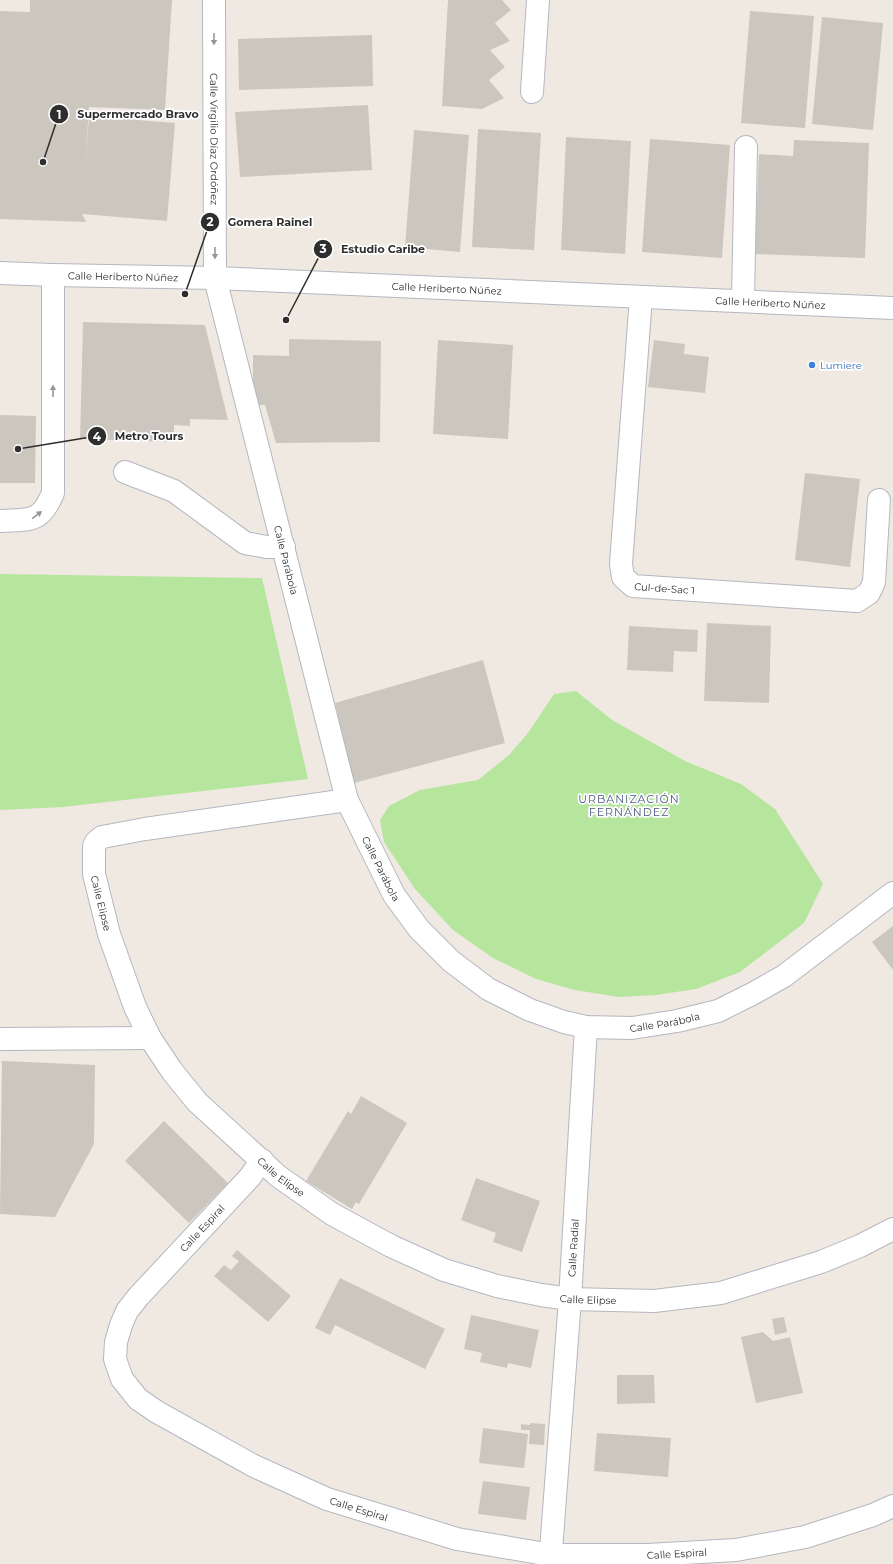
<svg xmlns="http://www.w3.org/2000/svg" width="893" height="1564" font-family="Montserrat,sans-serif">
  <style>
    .green { fill: #b6e59e }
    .building { fill: #cbc7bf }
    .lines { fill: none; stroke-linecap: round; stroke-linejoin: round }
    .minor-casing { stroke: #b4b7c1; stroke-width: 24 }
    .minor { stroke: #fff; stroke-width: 22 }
    .oneway { fill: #969696 }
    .shop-dot { fill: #3f7fe0; stroke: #fff; stroke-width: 1.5 }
    .labels { text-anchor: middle; stroke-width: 3.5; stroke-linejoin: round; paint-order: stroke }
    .street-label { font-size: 10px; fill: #2e2e2e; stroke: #fff }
    .shop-label { font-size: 10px; fill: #366cbe; stroke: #fff; text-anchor: start }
    .neighbourhood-label { font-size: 11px; letter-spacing: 1px; fill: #4d5680; stroke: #fff }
    .leader { fill: none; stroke: #2e2e2e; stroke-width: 1.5 }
    .callout-dot { fill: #2e2e2e; stroke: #fff; stroke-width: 1.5 }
    .mark-label { font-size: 12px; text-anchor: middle; font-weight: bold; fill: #fff }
    .callout-label { font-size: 11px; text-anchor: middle; font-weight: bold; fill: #2e2e2e; stroke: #fff; stroke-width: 3.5; stroke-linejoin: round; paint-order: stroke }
  </style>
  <rect width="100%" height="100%" fill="#efe9e1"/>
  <path class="green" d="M0 574 262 578 308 779 63 807 0 810Z
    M576 691 612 720 685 761 741 784 775 809 823 884 804 923 740 972 696 989 656 995 619 997 575 990 536 979 493 958 453 930 415 889 384 842 380 820 389 806 420 790 478 780 509 755 528 733 554 694Z"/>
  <path class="building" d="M30 0H172L165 110 89 107 85 169 89 116 175 123 167 221 82 214 86 222 0 219V11L30 12Z
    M448 0H502L511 10 495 23 510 41 490 50 505 67 489 80 504 98 482 109 442 106Z
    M750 11 814 16 805 128 741 123Z
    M822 17 883 23 873 130 812 124Z
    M372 35 373 86 239 90 238 39Z
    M368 105 372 170 240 177 235 112Z
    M478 129 541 133 534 250 472 247Z
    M414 130 469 135 460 252 405 247Z
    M566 137 631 141 625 254 561 250Z
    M650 139 730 145 722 258 642 252Z
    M794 140 869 143 865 258 755 254 759 154 793 156Z
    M83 322 205 325 228 420 190 419V426L174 425V442L80 439Z
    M289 339 381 341 380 442 276 443 265 405H253V355L289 356Z
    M438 340 513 345 508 439 433 434Z
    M654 340 685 344 684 354 709 357 705 393 648 387Z
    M0 415 36 416 35 483H0Z
    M805 473 860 479 850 567 795 560Z
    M707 623 771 626 769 703 704 701Z
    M629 626 698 630 697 652 674 651 673 672 627 670Z
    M483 660 505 743 354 783 335 703Z
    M893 926V970L872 942Z
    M2 1061 95 1065 94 1144 55 1217 0 1214Z
    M361 1096 407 1123 359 1204 356 1202 352 1209 306 1181 348 1111 351 1114Z
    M164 1121 228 1183 189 1223 125 1161Z
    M476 1178 540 1201 522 1252 493 1242 496 1233 461 1220Z
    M237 1250 291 1296 268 1322 214 1276 224 1265 231 1270 239 1261 232 1256Z
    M340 1278 445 1329 425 1369 335 1325 330 1335 315 1328Z
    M471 1315 539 1330 531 1368 508 1363 507 1368 480 1362 482 1353 464 1349Z
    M784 1317 787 1332 775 1335 772 1319Z
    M763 1332 773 1341 790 1337 803 1393 756 1403 741 1337Z
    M617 1375H654L655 1403 617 1404Z
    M530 1423 545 1424 544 1445 529 1444 530 1430H521V1424L530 1425Z
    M483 1428 528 1434 524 1468 479 1463Z
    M597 1433 671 1438 668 1477 594 1471Z
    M483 1481 530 1487 526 1520 478 1514Z"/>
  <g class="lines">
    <g class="minor-casing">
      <g id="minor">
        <path id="s1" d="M214 0 215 278 347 800 394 895 419 929 451 961 488 989 530 1010 564 1022 586 1027 632 1028 677 1021 718 1011 754 993 784 976 893 893"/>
        <path d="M532 92 538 0"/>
        <path id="s2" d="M0 273 53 275 215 278 893 308"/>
        <path id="s3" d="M641 297 621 564 623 577 633 586 857 601 869 593 874 582 879 500"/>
        <path d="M743 301 746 147"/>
        <path d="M125 472 174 491 245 543 267 547H284"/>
        <path d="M0 521C30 519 40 524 53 493V275"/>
        <path id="s4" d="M347 800 145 829 102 837 96 842 94 846V874L109 934 135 1007 150 1038 172 1071 197 1102 278 1176 332 1214 391 1246 444 1270 497 1286 541 1295 570 1299 654 1301 721 1293 821 1262 860 1246 893 1229"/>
        <path d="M0 1039 150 1038"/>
        <path id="s5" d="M262 1160 250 1177 138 1297 127 1311 121 1325 116 1342 115 1359 122 1379 138 1399 157 1412 254 1466 327 1499 457 1539 551 1555H648L736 1550 805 1537 873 1515 893 1506"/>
        <path id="s6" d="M550 1564 570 1299 586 1027"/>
      </g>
    </g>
    <use href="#minor" class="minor"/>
  </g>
  <defs><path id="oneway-solid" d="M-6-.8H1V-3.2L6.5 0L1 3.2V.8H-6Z"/></defs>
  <g class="oneway">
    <use href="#oneway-solid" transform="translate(214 39) rotate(90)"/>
    <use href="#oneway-solid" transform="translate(215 253) rotate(90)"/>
    <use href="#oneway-solid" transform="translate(53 391) rotate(-90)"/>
    <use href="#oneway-solid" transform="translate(37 515) rotate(-37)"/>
  </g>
  <circle class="shop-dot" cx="812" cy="365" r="4"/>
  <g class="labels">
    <g class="street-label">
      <text dy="4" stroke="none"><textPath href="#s1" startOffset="139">Calle Virgilio Díaz Ordóñez</textPath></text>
      <text dy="4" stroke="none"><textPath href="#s2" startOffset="123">Calle Heriberto Núñez</textPath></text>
      <text dy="4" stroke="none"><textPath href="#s2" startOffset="447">Calle Heriberto Núñez</textPath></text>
      <text dy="4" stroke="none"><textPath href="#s2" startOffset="771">Calle Heriberto Núñez</textPath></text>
      <text dy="4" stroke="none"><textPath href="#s1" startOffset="569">Calle Parábola</textPath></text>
      <text dy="4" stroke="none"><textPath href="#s3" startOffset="326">Cul-de-Sac 1</textPath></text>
      <text dy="4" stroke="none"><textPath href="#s1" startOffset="893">Calle Parábola</textPath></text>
      <text dy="4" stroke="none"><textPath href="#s4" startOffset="318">Calle Elipse</textPath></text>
      <text dy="4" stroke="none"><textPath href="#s1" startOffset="1241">Calle Parábola</textPath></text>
      <text dy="4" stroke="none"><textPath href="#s4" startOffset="654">Calle Elipse</textPath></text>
      <text transform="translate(202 1228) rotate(-47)" y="4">Calle Espiral</text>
      <text dy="4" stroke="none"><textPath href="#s6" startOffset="317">Calle Radial</textPath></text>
      <text dy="4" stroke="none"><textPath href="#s4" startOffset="990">Calle Elipse</textPath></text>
      <text dy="4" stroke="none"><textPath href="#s5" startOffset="547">Calle Espiral</textPath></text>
      <text dy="4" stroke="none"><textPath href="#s5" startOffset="871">Calle Espiral</textPath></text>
    </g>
    <g class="shop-label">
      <text x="820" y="369">Lumiere</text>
    </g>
    <g class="neighbourhood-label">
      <text x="629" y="803">URBANIZACIÓN<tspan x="629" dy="13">FERNÁNDEZ</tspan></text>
    </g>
  </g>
  <path class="leader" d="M43 162L59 114M185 294L210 222M286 320L323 249M18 449L97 436"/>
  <g class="callout-dot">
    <circle cx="43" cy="162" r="4"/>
    <circle cx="185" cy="294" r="4"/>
    <circle cx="286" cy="320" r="4"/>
    <circle cx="18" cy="449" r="4"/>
    <circle cx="59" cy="114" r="10"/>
    <circle cx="210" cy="222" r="10"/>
    <circle cx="323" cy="249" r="10"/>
    <circle cx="97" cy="436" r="10"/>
  </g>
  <g class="mark-label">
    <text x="59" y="119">1</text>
    <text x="210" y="226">2</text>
    <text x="323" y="253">3</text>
    <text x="97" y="441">4</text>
  </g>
  <g class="callout-label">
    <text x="138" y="118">Supermercado Bravo</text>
    <text x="270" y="226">Gomera Rainel</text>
    <text x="383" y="253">Estudio Caribe</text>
    <text x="149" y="440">Metro Tours</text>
  </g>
</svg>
